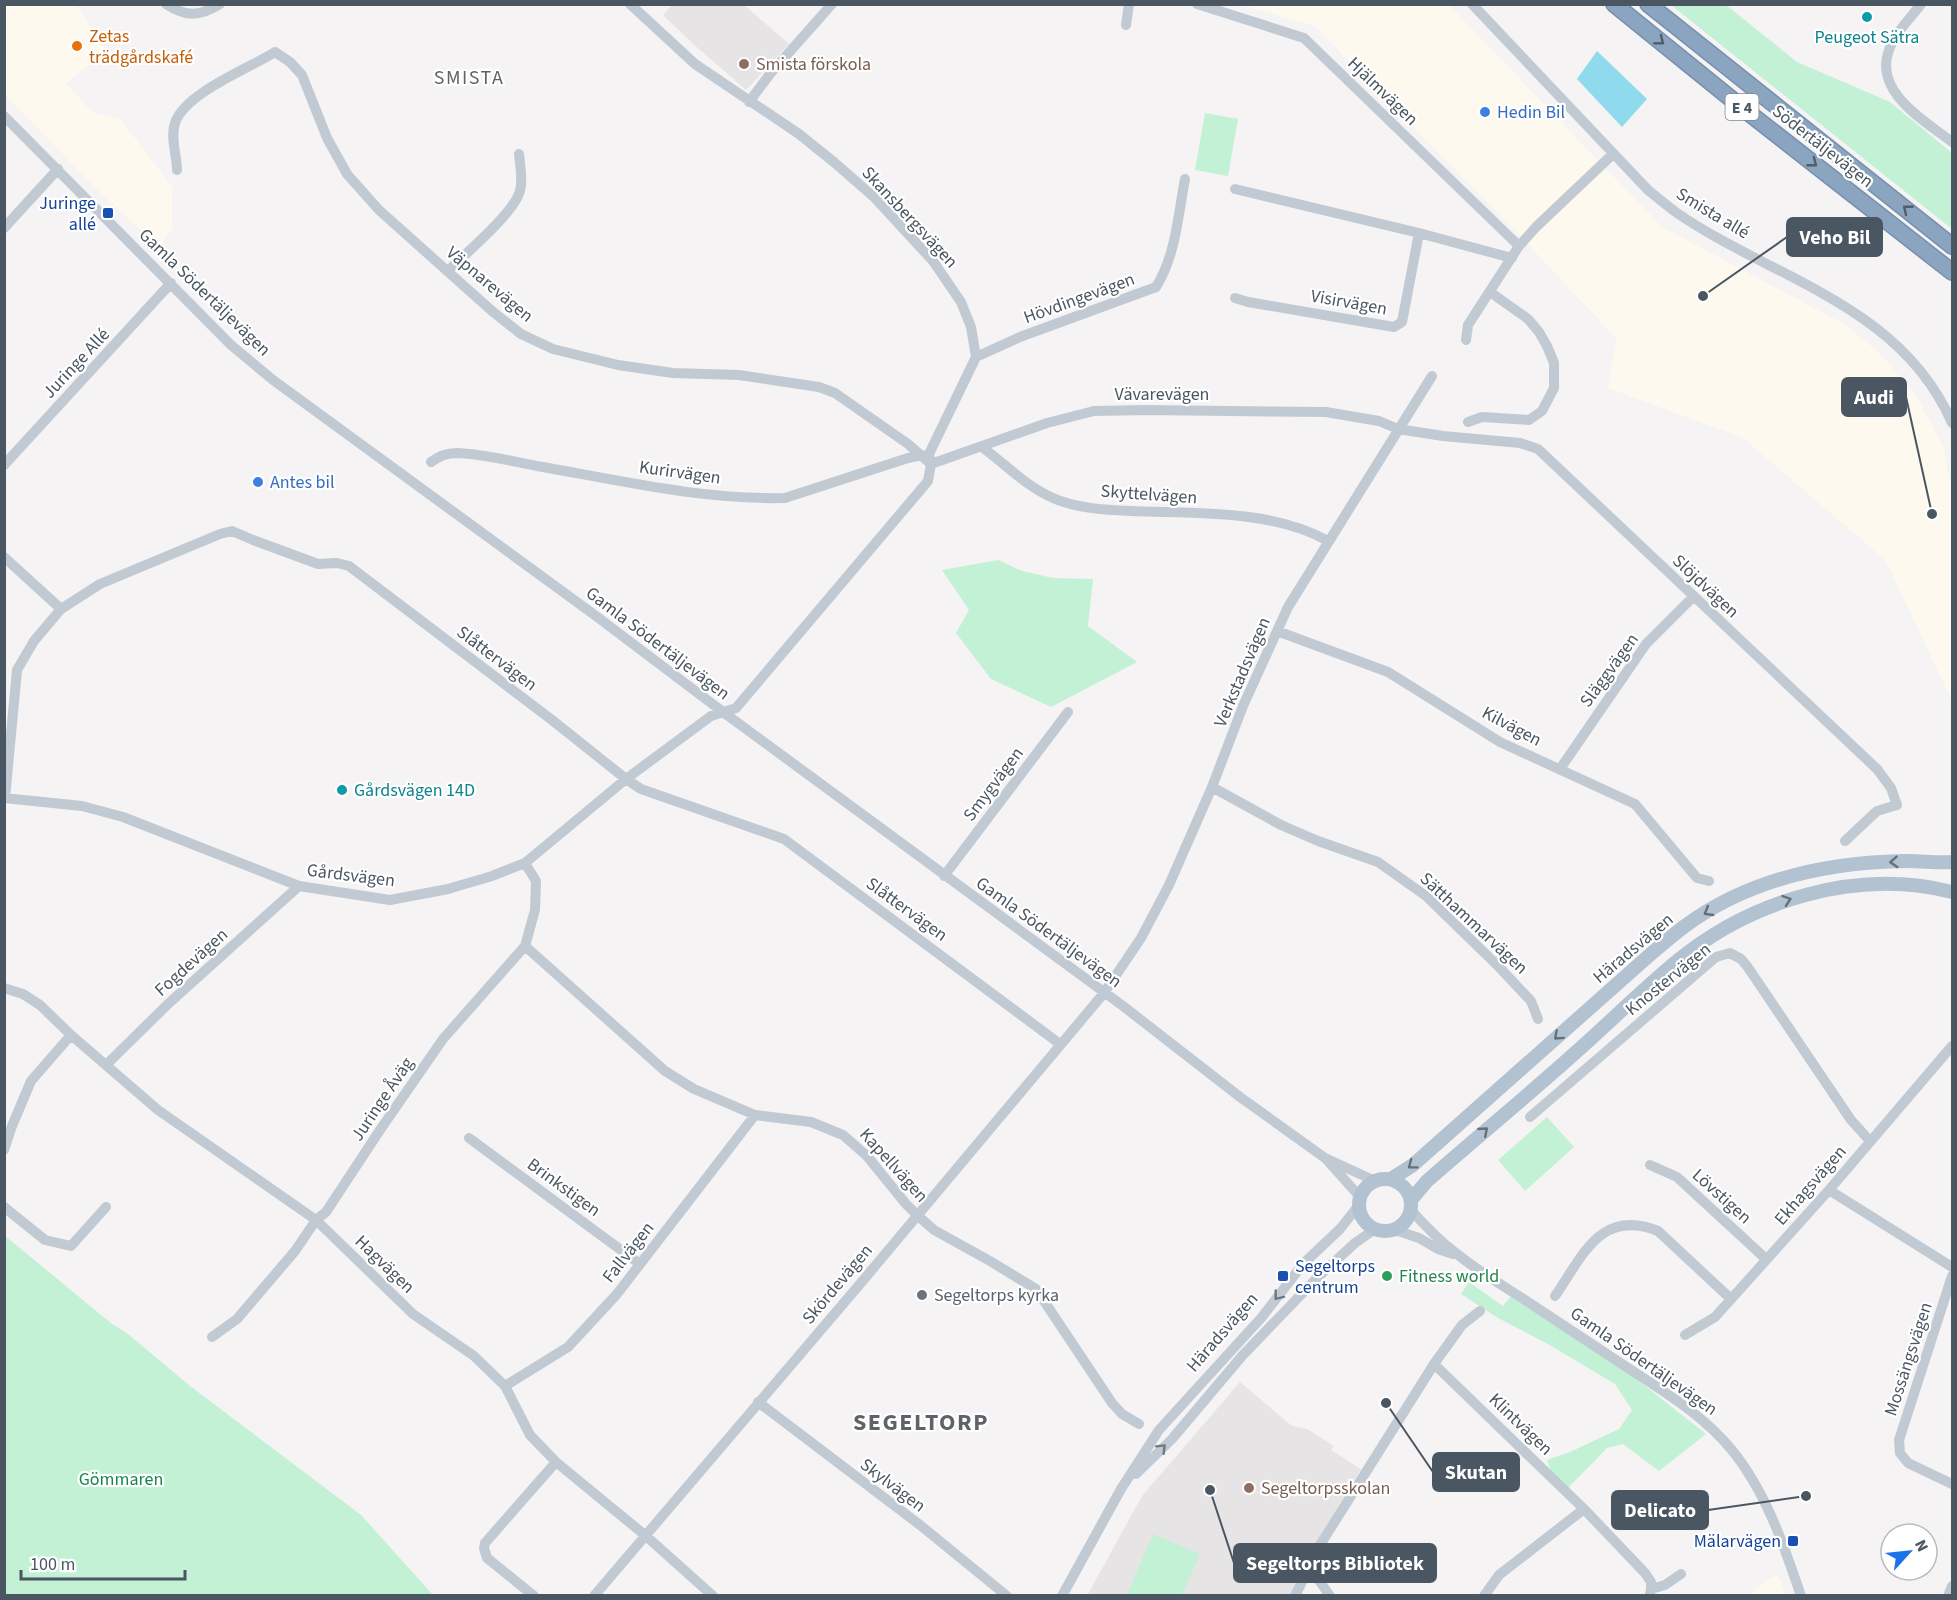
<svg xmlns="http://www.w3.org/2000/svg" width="1957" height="1600" font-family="'Source Sans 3',sans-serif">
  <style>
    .commercial { fill: #fdf9ef }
    .education { fill: #e6e4e5 }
    .green { fill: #c3f1d5 }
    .water { fill: #90daee }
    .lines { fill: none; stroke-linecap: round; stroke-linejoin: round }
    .highway-casing { stroke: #7690ad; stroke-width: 18 }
    .minor { stroke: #c1cad2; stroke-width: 10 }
    .major { stroke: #b3c2d1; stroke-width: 14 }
    .highway { stroke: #8ba5c1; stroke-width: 15 }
    .oneway { stroke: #505e6b }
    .oneway2 { stroke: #64717d }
    .oneway3 { stroke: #6e7983 }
    .culture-dot { fill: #0f9aa8; stroke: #fff; stroke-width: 2 }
    .food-dot { fill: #e8710a; stroke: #fff; stroke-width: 2 }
    .education-dot { fill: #8d6e63; stroke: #fff; stroke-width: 2 }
    .shop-dot { fill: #3f7fe0; stroke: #fff; stroke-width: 2 }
    .transit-dot { fill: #1a4fb4; stroke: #fff; stroke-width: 2 }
    .leisure-dot { fill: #2e9e5b; stroke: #fff; stroke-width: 2 }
    .worship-dot { fill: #6b7280; stroke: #fff; stroke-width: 2 }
    .labels { text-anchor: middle; stroke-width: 4.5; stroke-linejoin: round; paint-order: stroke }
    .shield { fill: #fff; stroke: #808990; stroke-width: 1.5 }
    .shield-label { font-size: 16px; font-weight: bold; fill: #4a5661 }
    .food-label { font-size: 18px; fill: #c56008; stroke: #fff; text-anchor: start }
    .culture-label { font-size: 18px; fill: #0d838f; stroke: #fff }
    .education-label { font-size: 18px; fill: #785e54; stroke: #fff; text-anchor: start }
    .street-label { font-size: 18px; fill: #4a5661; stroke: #fff }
    .shop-label { font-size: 18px; fill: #366cbe; stroke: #fff; text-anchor: start }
    .transit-label { font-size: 18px; fill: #164399; stroke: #fff; text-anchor: end }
    .leisure-label { font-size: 18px; fill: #27864d; stroke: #fff; text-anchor: start }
    .worship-label { font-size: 18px; fill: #5b616d; stroke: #fff; text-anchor: start }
    .park-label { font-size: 18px; fill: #17864f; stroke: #fff }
    .neighbourhood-label { font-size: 20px; letter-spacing: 1.5px; fill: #5f6368; stroke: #fff }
    .district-label { font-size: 24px; font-weight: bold; letter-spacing: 1.5px; fill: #5f6368; stroke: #fff }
    .leader { fill: none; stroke: #4a5661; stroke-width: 2 }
    .callout-dot { fill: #4a5661; stroke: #fff; stroke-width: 2 }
    .callout { fill: #4a5661; stroke: #4a5661; stroke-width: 2 }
    .callout-label { font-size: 20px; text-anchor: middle; font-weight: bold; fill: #fff }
  </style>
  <rect width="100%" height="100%" fill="#f5f3f3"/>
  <path class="commercial" d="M5 4 76 5 107 51 66 83 92 112 121 120 172 186V229L160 248 105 197 5 95Z
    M1240 5H1449L1662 227 1844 324 1880 353 1918 399 1944 449 1952 492V701L1886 561 1743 438 1608 388 1617 339 1517 233 1315 26Z
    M1778 1575 1785 1595H1749L1766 1581Z"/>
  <path class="education" d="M673 4 744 5 789 44 746 90 691 42 663 15Z
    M1240 1382 1292 1426 1307 1429 1334 1446 1331 1450 1361 1469 1316 1542 1291 1595 1087 1596 1142 1496Z"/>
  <path class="green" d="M1671 5H1726L1797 62 1890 102 1952 153V229Z
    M1205 113 1238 119 1228 176 1195 170Z
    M998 560 1022 571 1053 578 1093 579 1088 626 1137 662 1051 707 991 679 956 633 969 610 942 570Z
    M1547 1117 1574 1147 1525 1191 1498 1160Z
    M4 1235 112 1324 128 1334 190 1386 361 1515 433 1595H5Z
    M1469 1282 1503 1306 1511 1296 1630 1374 1706 1434 1659 1471 1623 1444 1607 1448 1568 1488 1551 1471 1547 1460 1570 1452 1619 1429 1632 1410 1615 1384 1548 1344 1498 1318 1461 1294Z
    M1153 1534 1200 1554 1182 1595H1127Z"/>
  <path class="water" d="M1597 51 1647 99 1622 127 1577 79Z"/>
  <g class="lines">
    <g class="highway-casing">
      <path id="highway" d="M1614 4 1740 106 1952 272
        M1648 4 1952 246"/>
    </g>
    <path class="minor" d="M166 4C186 17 199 17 220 4
      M1197 4 1304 38 1519 246
      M1472 4 1648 190C1658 198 1667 206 1677 213 1773 279 1901 305 1952 423
      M1921 4C1910 19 1895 33 1889 50 1873 92 1925 121 1952 142
      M1126 25 1129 4
      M749 102 770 74 832 4
      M4 116 231 345 273 380 596 616 723 712 1123 1006 1240 1097 1325 1158 1375 1181
      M177 170C177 156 170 137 175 123 185 93 248 69 275 52L290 62 302 75 327 138 347 174 379 210 492 311 521 334 553 349 618 365 673 373 739 375 819 387 835 393 908 444 931 464 1047 423 1094 411 1146 410 1326 412 1379 421 1398 429 1443 436 1520 443 1538 449 1877 769 1891 788 1897 805 1877 811 1845 841
      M1235 189 1419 233 1512 258
      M4 228 58 169
      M448 271C466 253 508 218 518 196 524 184 520 166 519 154
      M1235 298 1248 302 1394 327 1402 322 1419 233
      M1466 340 1468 325 1519 246 1536 227 1613 154
      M976 357 1020 337 1156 287C1176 255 1178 215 1185 179
      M1468 422 1482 417 1529 420 1542 411 1554 388V363L1547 346 1539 332 1528 319 1490 292
      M982 447C1005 464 1027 487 1053 498 1075 508 1105 510 1130 511 1193 514 1272 509 1328 541
      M431 462C440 456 446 453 457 453 485 454 515 462 543 467 622 481 704 500 785 498L908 458 922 455
      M4 465 171 283
      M4 557 61 609
      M1277 631 1388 672 1500 742 1635 804 1697 878 1709 881
      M1560 769 1646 644 1693 597
      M1212 787 1281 825 1318 841 1378 862 1426 896 1499 967 1531 1001 1538 1019
      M4 798 82 806 123 817 299 886 390 900 448 889 492 876 525 863 626 779 711 716 736 708 928 481 931 464 929 454 976 357 971 327 961 302 933 261 875 198 835 163 799 134 695 64 630 4
      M5 798 17 670 34 641 61 609 100 584 220 534 232 531 253 540 318 564 337 563 349 566 552 720 626 779 641 789 784 839 1060 1044
      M944 876 1068 712
      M525 946 665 1071 694 1089 755 1115 811 1122 843 1135 867 1156 906 1204 917 1215 934 1230 990 1261 1036 1289 1112 1403 1122 1414 1139 1424
      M4 988 23 994 40 1005 71 1035 158 1110 316 1220 413 1314 474 1356 505 1386 530 1435 556 1462 646 1536 713 1596
      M106 1065 168 1004 299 886
      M1530 1117 1716 957 1730 953 1741 959 1747 966 1851 1120 1870 1141
      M469 1138 640 1264
      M4 1150 12 1126 31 1081 71 1035
      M1327 1160 1360 1197
      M1650 1165 1677 1177 1766 1259
      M1829 1190 1952 1267
      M4 1207 45 1240 71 1246 106 1207
      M1411 1210C1425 1226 1440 1241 1457 1254 1478 1271 1502 1285 1525 1300 1560 1323 1596 1347 1631 1370 1666 1393 1704 1416 1731 1449 1765 1490 1784 1545 1801 1596
      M1395 1230 1419 1238 1438 1249 1453 1254
      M1952 1276 1899 1440 1900 1453 1908 1463 1952 1484
      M1555 1296C1583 1256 1600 1208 1658 1231L1731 1299
      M1685 1335 1715 1317 1829 1190 1952 1046
      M212 1337 237 1319 295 1251 316 1220 326 1212 380 1130 443 1039 525 946 535 910 536 881 525 863
      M1434 1364 1584 1509 1645 1573 1651 1582V1589
      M505 1386 568 1347 617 1294 755 1115
      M758 1402 920 1525 1007 1596
      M1136 1474 1172 1439 1242 1356 1317 1278 1355 1243 1375 1229
      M1309 1566 1330 1596
      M1650 1594 1651 1589 1665 1585 1681 1574
      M534 1596 487 1558 484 1548 485 1543 556 1462
      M594 1596 860 1284 1104 993 1141 938 1169 885 1212 787 1243 706 1288 607 1432 376
      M1062 1596 1121 1489 1159 1430 1262 1317 1303 1264 1340 1229 1359 1205
      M1295 1596 1320 1545 1434 1364 1462 1325 1480 1311
      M1484 1596 1499 1575 1584 1509
      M1948 1596 1952 1586"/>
    <path class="major" d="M1359 1205a26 26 0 1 1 52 0a26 26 0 1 1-52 0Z
      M1391 1179 1413 1165 1653 952C1664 943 1674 934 1685 926 1749 879 1829 862 1907 861 1922 861 1937 863 1952 862
      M1411 1200 1427 1181C1476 1138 1526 1097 1575 1053 1609 1023 1641 991 1676 962 1751 900 1857 868 1952 892"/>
    <use href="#highway" class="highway"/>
  </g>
  <defs><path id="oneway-chevron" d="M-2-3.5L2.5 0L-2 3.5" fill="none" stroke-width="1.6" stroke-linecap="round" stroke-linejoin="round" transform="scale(1.5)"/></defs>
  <g class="oneway">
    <use href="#oneway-chevron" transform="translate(1660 41) rotate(39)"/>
    <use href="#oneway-chevron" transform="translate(1813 163) rotate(38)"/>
    <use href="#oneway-chevron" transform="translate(1907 209) rotate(-141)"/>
  </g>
  <g class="oneway2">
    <use href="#oneway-chevron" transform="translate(1894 862) rotate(176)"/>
    <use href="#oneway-chevron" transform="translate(1787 900) rotate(-19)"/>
    <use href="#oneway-chevron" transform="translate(1708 912) rotate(149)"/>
    <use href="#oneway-chevron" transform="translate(1558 1036) rotate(138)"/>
    <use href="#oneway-chevron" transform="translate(1484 1131) rotate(-41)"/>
    <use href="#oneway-chevron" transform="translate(1412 1165) rotate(143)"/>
  </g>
  <g class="oneway3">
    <use href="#oneway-chevron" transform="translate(1278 1296) rotate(128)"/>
    <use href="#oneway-chevron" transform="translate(1162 1448) rotate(-45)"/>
  </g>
  <g class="culture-dot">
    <circle cx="1867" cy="17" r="6"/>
    <circle cx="342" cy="790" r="6"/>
  </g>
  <circle class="food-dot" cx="77" cy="46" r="6"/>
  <g class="education-dot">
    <circle cx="744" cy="64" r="6"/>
    <circle cx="1249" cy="1488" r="6"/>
  </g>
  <g class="shop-dot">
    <circle cx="1485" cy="112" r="6"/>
    <circle cx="258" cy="482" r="6"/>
  </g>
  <g class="transit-dot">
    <rect x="102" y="207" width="12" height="12" rx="3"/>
    <rect x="1277" y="1270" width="12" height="12" rx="3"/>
    <rect x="1787" y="1535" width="12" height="12" rx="3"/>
  </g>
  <circle class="leisure-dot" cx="1387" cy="1276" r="6"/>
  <circle class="worship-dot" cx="922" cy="1295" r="6"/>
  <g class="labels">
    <rect class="shield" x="1725.5" y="94" width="33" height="26" rx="4.5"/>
    <g class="shield-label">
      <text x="1742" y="113">E 4</text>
    </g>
    <g class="food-label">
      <text x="89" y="42">Zetas<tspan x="89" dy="21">trädgårdskafé</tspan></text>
    </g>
    <g class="culture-label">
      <text x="1867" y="43">Peugeot Sätra</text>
      <text x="354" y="796" text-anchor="start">Gårdsvägen 14D</text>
    </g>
    <g class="education-label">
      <text x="756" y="70">Smista förskola</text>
      <text x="1261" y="1494">Segeltorpsskolan</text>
    </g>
    <g class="street-label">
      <text transform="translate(1383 91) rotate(44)" y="6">Hjälmvägen</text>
      <text transform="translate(1823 146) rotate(38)" y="6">Södertäljevägen</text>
      <text transform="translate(1713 213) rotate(31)" y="6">Smista allé</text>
      <text transform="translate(910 217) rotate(47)" y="6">Skansbergsvägen</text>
      <text transform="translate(490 284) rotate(40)" y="6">Väpnarevägen</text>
      <text transform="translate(205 292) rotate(44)" y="6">Gamla Södertäljevägen</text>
      <text transform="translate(1079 298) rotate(-20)" y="6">Hövdingevägen</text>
      <text transform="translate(1349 302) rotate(10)" y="6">Visirvägen</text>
      <text transform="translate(76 363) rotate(-47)" y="6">Juringe Allé</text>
      <text x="1162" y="400">Vävarevägen</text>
      <text transform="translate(680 472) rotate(8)" y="6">Kurirvägen</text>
      <text transform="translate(1149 494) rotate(4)" y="6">Skyttelvägen</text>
      <text transform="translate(1706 586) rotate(43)" y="6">Slöjdvägen</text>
      <text transform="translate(658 643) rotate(37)" y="6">Gamla Södertäljevägen</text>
      <text transform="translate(497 658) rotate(37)" y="6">Slåttervägen</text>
      <text transform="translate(1609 670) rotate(-54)" y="6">Släggvägen</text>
      <text transform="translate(1242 672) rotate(-67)" y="6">Verkstadsvägen</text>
      <text transform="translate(1512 726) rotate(28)" y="6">Kilvägen</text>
      <text transform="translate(993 784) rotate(-53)" y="6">Smygvägen</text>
      <text transform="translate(351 875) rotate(7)" y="6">Gårdsvägen</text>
      <text transform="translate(907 909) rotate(36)" y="6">Slåttervägen</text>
      <text transform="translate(1474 923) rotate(43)" y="6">Sätthammarvägen</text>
      <text transform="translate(1049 932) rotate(36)" y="6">Gamla Södertäljevägen</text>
      <text transform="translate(1633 948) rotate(-40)" y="6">Häradsvägen</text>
      <text transform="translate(191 962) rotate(-42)" y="6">Fogdevägen</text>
      <text transform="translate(1668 979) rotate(-39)" y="6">Knostervägen</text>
      <text transform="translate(382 1099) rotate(-56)" y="6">Juringe Åväg</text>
      <text transform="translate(894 1165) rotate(48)" y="6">Kapellvägen</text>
      <text transform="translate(1810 1185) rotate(-49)" y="6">Ekhagsvägen</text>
      <text transform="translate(564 1187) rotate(36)" y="6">Brinkstigen</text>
      <text transform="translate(1722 1196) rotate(42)" y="6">Lövstigen</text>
      <text transform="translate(628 1252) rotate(-52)" y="6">Fallvägen</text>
      <text transform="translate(385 1264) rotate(44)" y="6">Hagvägen</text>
      <text transform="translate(837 1284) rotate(-50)" y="6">Skördevägen</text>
      <text transform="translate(1222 1332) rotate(-49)" y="6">Häradsvägen</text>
      <text transform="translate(1908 1359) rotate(-72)" y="6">Mossängsvägen</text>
      <text transform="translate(1644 1361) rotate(35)" y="6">Gamla Södertäljevägen</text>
      <text transform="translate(1521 1424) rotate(44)" y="6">Klintvägen</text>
      <text transform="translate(893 1485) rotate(37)" y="6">Skylvägen</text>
    </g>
    <g class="shop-label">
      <text x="1497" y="118">Hedin Bil</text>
      <text x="270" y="488">Antes bil</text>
    </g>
    <g class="transit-label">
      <text x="96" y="209">Juringe<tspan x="96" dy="21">allé</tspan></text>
      <text x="1295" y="1272" text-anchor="start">Segeltorps<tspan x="1295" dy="21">centrum</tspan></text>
      <text x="1781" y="1547">Mälarvägen</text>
    </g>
    <g class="leisure-label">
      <text x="1399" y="1282">Fitness world</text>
    </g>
    <g class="worship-label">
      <text x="934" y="1301">Segeltorps kyrka</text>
    </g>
    <g class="park-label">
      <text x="121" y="1485">Gömmaren</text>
    </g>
    <g class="neighbourhood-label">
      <text x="469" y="84">SMISTA</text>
    </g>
    <g class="district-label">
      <text x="921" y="1430">SEGELTORP</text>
    </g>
  </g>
  <path class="leader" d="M1703 296L1787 237M1932 514L1906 397M1386 1403L1433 1472M1806 1496L1708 1510M1210 1490L1234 1563"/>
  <g class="callout-dot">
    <circle cx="1703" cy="296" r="6"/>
    <circle cx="1932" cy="514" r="6"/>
    <circle cx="1386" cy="1403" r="6"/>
    <circle cx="1806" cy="1496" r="6"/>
    <circle cx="1210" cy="1490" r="6"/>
  </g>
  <g class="callout">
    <rect x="1787" y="218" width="95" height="38" rx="6"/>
    <rect x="1842" y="378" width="64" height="38" rx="6"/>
    <rect x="1433" y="1453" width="86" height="38" rx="6"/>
    <rect x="1612" y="1491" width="96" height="38" rx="6"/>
    <rect x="1234" y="1544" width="202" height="38" rx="6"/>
  </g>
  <g class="callout-label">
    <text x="1835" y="244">Veho Bil</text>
    <text x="1874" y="404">Audi</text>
    <text x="1476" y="1479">Skutan</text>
    <text x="1660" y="1517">Delicato</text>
    <text x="1335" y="1570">Segeltorps Bibliotek</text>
  </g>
  <rect width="1957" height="1600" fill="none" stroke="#4a5661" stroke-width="12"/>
  <g transform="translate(1909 1552) rotate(63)"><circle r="28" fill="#ffffff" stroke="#b7bbc0" stroke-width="1.5"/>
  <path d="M0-4.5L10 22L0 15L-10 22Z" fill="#1a73e8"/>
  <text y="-9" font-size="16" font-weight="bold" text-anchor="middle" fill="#4a5661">N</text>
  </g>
  <path d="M21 1570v9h164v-9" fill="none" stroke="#4a5661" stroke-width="3"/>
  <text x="30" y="1570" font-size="18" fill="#4a5661" stroke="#ffffff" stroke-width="4.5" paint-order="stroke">100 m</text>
</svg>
